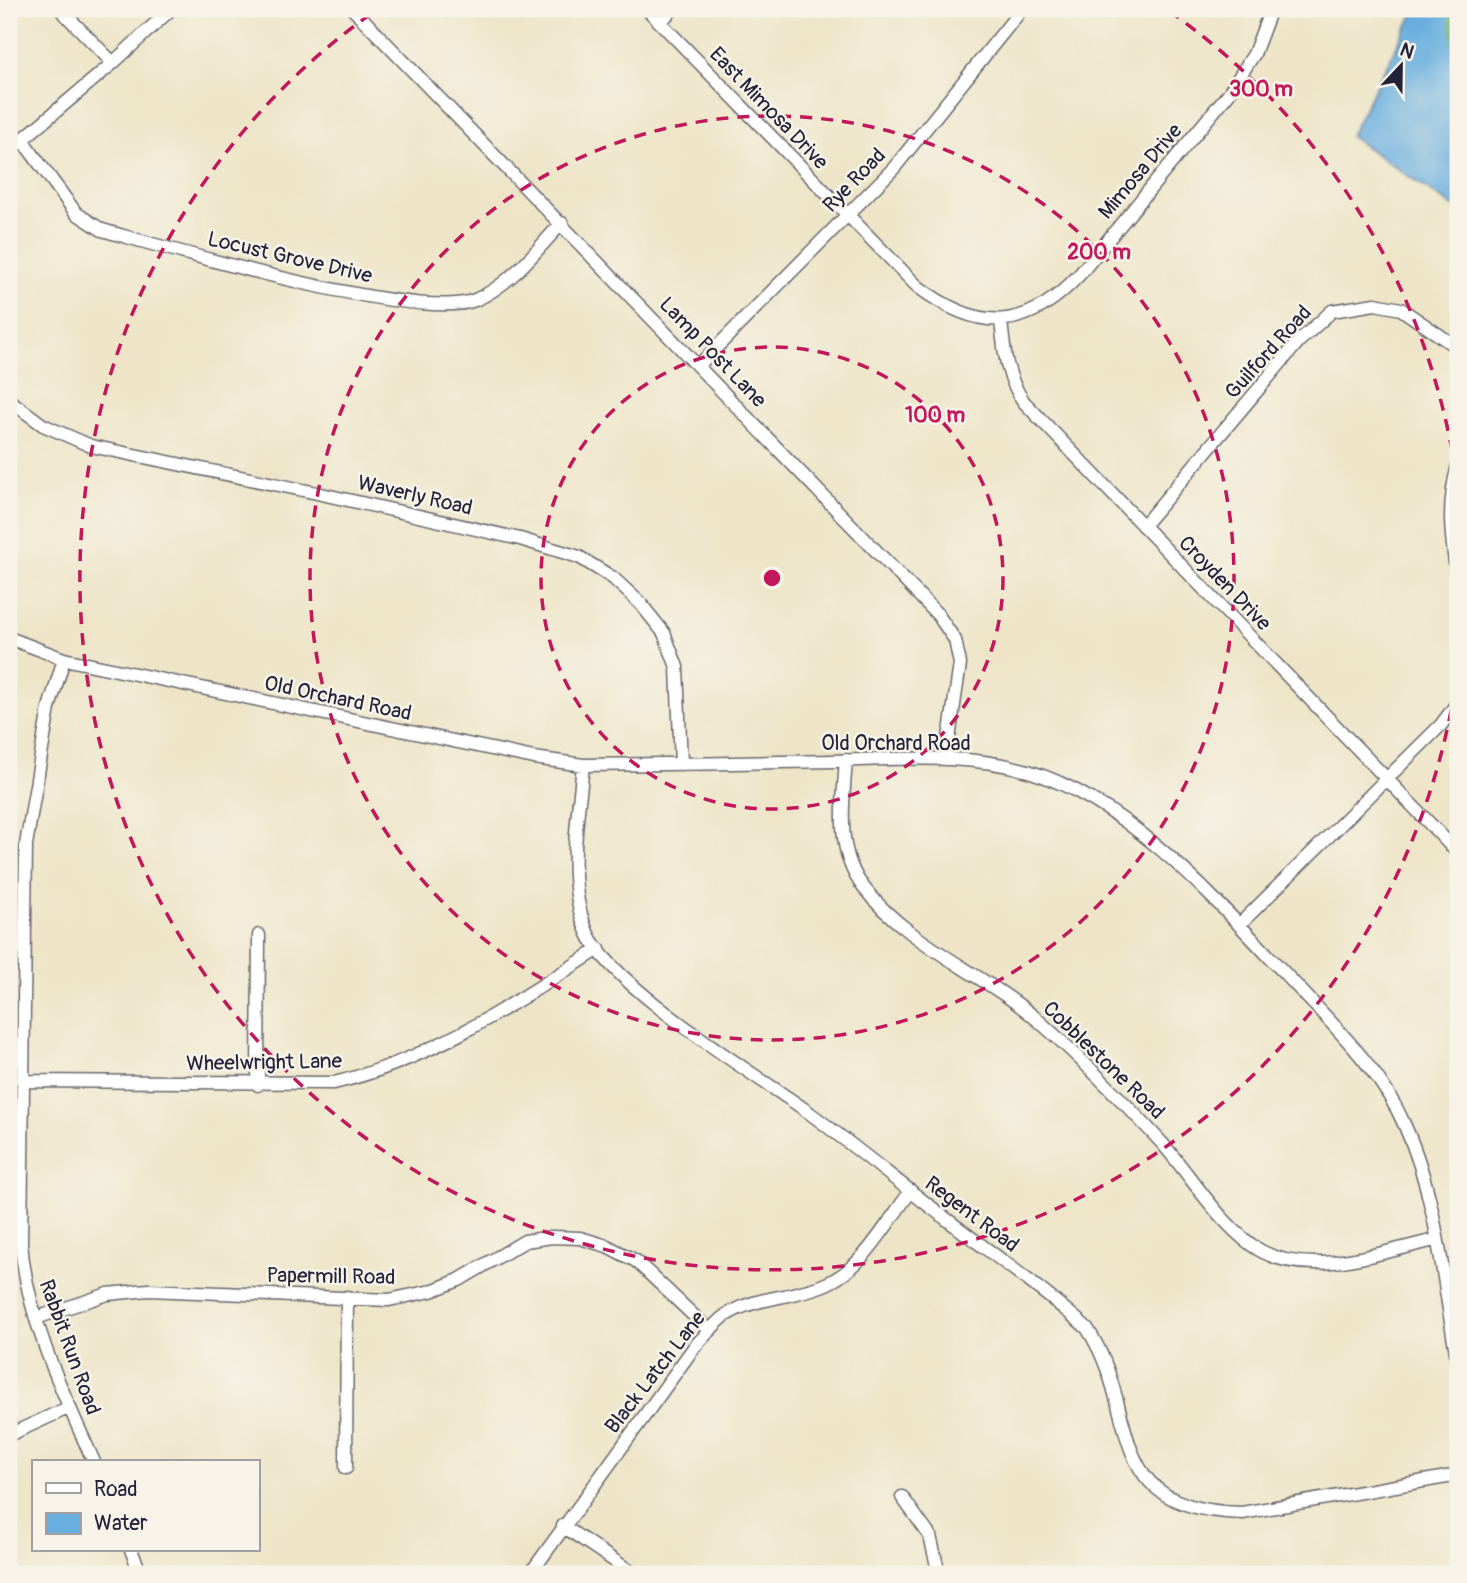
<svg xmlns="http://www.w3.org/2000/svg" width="1467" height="1583" font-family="Pangolin,sans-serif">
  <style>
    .forest { fill: #73b476; stroke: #4a6b58; stroke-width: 2 }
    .water { fill: #68aede; stroke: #45688c; stroke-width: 2 }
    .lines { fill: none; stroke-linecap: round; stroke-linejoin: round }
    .stream { stroke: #68aede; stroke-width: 4.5 }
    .street-casing { stroke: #69666c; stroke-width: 15 }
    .street { stroke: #fff; stroke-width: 12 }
    .ring { fill: none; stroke: #c2185b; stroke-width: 3.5; stroke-dasharray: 12 9 }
    .labels { text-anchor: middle; stroke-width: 5; stroke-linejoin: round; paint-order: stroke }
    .street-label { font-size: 21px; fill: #22223b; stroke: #f7f3e8 }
    .centre { fill: #c2185b; stroke: #f7f3e8; stroke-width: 3.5 }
    .ring-label { font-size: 21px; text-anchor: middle; font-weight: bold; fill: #c2185b; stroke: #f7f3e8; stroke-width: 5; stroke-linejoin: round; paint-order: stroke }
  </style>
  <rect width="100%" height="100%" fill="#f7f3e8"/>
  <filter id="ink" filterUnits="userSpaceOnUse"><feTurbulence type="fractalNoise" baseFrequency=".0143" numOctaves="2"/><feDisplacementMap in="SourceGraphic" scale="14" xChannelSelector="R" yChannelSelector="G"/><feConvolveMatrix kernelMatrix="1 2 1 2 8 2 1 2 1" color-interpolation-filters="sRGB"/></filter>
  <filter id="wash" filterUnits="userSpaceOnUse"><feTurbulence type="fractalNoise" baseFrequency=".00686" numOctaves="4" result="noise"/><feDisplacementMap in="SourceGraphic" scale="28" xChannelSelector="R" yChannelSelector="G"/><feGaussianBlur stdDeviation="1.57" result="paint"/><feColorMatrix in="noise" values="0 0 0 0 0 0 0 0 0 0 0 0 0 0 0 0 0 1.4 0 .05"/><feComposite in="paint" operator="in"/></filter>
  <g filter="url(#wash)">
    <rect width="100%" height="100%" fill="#eee5c8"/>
    <path class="forest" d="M1446 9H1458V87L1453 77Z"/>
    <path class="water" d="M1416 9H1446L1453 77 1458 87V210L1350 136Z"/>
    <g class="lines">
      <path class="stream" d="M1446 9 1453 77 1458 87"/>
    </g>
  </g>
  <g filter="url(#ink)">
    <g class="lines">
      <g class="street-casing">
        <path id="street" d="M60 9 113 63
          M353 9 938 615 955 640 960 664 946 759
          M647 9 917 286C979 333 1027 332 1080 274L1229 93 1254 54 1271 9
          M660 22 673 9
          M23 141 76 213 102 230C171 249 419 323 475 300 511 285 536 250 562 223
          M9 151 113 63 171 9
          M1001 320C1004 351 1006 377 1024 402L1458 853
          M699 365 894 168 1022 9
          M9 400 43 425 91 446 317 493 520 539 579 557 613 578 640 603 664 633 677 667 681 764
          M1458 466C1446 507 1452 542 1458 584
          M1143 526 1299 341 1332 311 1375 304 1401 309 1458 348
          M9 638 64 659 534 758 583 765C667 764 750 763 834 761 898 759 966 753 1028 771 1132 802 1221 906 1293 982 1334 1026 1381 1070 1405 1126 1438 1199 1443 1285 1458 1363
          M64 659 49 708 26 845 21 1243C27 1319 63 1393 94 1462
          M846 760C843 803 835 852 864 888 908 945 987 975 1040 1022 1082 1059 1123 1101 1161 1142 1190 1174 1223 1230 1261 1251 1313 1279 1383 1251 1436 1240
          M583 765C578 819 565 880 587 932 611 987 758 1076 811 1114 858 1149 903 1186 949 1221 995 1256 1043 1289 1087 1328 1143 1414 1099 1510 1242 1513L1458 1475
          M1239 925 1441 725 1458 702
          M22 1081 334 1083C431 1060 515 1003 599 949
          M258 1085 259 935
          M36 1318 108 1294 148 1290 389 1300 431 1291 459 1280 525 1241 552 1237 580 1238 607 1246 636 1261 710 1331
          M9 1435 70 1407
          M346 1468 347 1297
          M902 1497 930 1536 939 1574
          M563 1526 634 1574
          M131 1550 141 1574
          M530 1574 695 1346C705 1336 715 1323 726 1315 756 1296 796 1298 828 1283 865 1266 887 1222 911 1191"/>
      </g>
      <use href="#street" class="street"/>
    </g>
  </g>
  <g class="ring">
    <circle cx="772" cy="578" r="231"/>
    <circle cx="772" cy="578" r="462"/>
    <path d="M1458 668A692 692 0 1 1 375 11M1169 11A692 692 0 0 1 1458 488"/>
  </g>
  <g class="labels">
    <g class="street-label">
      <text transform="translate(769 108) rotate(46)" y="7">East Mimosa Drive</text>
      <text transform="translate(1140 171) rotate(-50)" y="7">Mimosa Drive</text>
      <text transform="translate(854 180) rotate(-46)" y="7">Rye Road</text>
      <text transform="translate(290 257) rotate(13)" y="7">Locust Grove Drive</text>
      <text transform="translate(713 352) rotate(46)" y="7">Lamp Post Lane</text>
      <text transform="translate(1268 352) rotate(-48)" y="7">Guilford Road</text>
      <text transform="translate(415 495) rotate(13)" y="7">Waverly Road</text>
      <text transform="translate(1225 583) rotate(46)" y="7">Croyden Drive</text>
      <text transform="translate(338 698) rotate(12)" y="7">Old Orchard Road</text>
      <text x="896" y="750">Old Orchard Road</text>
      <text transform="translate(1104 1060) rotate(44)" y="7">Cobblestone Road</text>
      <text transform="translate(264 1062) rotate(-1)" y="7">Wheelwright Lane</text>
      <text transform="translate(972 1214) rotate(37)" y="7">Regent Road</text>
      <text transform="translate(331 1276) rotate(1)" y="7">Papermill Road</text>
      <text transform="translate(70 1347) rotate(70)" y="7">Rabbit Run Road</text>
      <text transform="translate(655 1372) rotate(-52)" y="7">Black Latch Lane</text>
    </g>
  </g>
  <circle cx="772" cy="578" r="10" class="centre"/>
  <g class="ring-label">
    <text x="1261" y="96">300 m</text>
    <text x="1099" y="259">200 m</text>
    <text x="935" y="422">100 m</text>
  </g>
  <rect width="1467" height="1583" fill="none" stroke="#f7f3e8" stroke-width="35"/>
  <rect x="32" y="1460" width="228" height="91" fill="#f7f3e8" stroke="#a29fa3" stroke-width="2"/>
  <rect x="46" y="1483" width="35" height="10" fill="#ffffff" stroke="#a29fa3" stroke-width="2"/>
  <text x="94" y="1496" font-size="21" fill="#22223b">Road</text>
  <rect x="46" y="1513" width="35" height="21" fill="#68aede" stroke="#a29fa3" stroke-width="2"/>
  <text x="94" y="1530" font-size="21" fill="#22223b">Water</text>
  <g transform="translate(1401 66) rotate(22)" stroke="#f7f3e8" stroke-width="5" paint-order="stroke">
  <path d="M0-5L12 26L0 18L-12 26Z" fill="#22223b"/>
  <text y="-10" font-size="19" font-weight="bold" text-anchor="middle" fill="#22223b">N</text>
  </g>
</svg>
